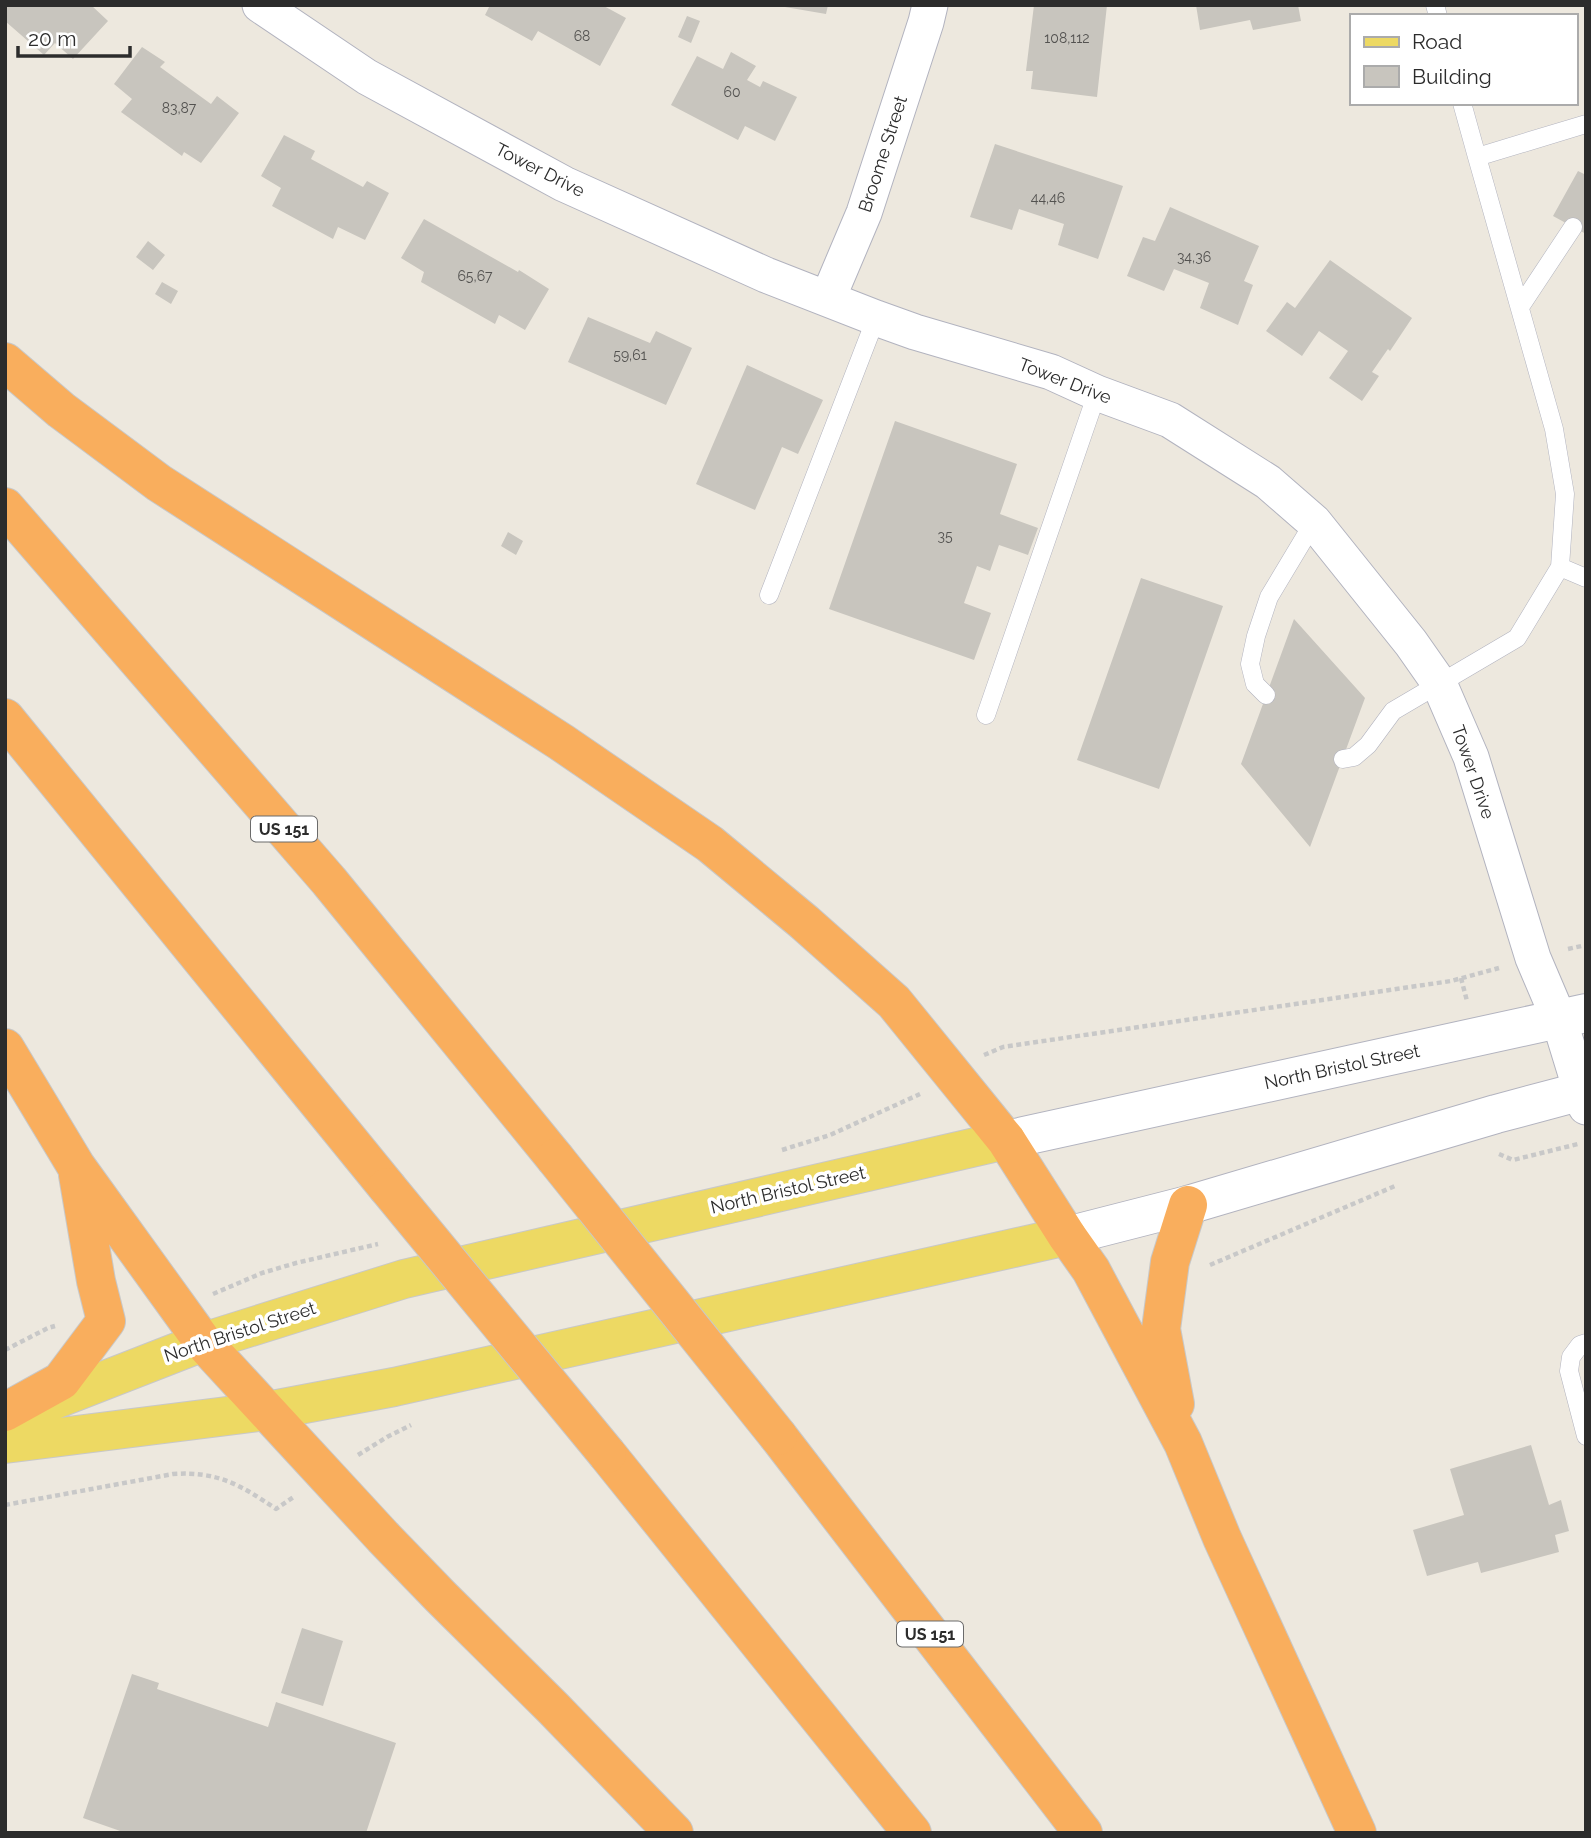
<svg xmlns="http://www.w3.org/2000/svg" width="1591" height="1838" font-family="Raleway,sans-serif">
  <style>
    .building { fill: #c8c5be }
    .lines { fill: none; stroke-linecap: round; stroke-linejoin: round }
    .service-casing { stroke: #b2b3bf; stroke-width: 19 }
    .minor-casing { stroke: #b2b3bf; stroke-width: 37 }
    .tertiary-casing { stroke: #b2b3bf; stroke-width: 40 }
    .primary-casing { stroke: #c8c8c8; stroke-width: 40 }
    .motorway-casing { stroke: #c8c8c8; stroke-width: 40 }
    .path { stroke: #c8c8c8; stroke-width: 4.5; stroke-dasharray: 5 3.5; stroke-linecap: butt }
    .service { stroke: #fff; stroke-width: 18 }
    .minor { stroke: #fff; stroke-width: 35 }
    .tertiary { stroke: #fff; stroke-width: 38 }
    .primary { stroke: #edd963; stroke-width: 38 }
    .motorway { stroke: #f9ae5d; stroke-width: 38 }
    .motorway-bridge-casing { stroke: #c8c8c8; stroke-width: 40; stroke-linecap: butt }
    .motorway-bridge { stroke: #f9ae5d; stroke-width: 38 }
    .labels { text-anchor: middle; stroke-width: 7; stroke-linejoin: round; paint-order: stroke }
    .number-label { font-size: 14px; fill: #535250 }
    .shield { fill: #fff; stroke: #6b6b6b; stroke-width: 2 }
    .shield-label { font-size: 16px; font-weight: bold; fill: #2c2c2c }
    .street-label { font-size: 18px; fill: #2c2c2c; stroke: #fff }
  </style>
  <rect width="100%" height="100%" fill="#ede8de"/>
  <path class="building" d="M5 5H91L108 21 73 59 55 43 44 55 5 21Z
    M490 5H602L626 18 600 66 538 31 532 41 485 15Z
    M785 5H828L826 14 785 7Z
    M1034 5H1107L1097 97 1031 89 1033 71H1026Z
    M1196 5H1298L1301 21 1253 30 1250 20 1200 30Z
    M687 16 700 21 691 43 678 37Z
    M142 47 165 62 160 67 211 104 217 96 239 113 201 163 184 152 182 156 121 112 132 99 114 84Z
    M731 52 756 66 747 80 760 87 763 81 797 97 775 141 745 126 738 140 671 105 697 56 723 69Z
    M284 135 315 151 311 159 363 187 367 181 389 193 365 240 338 227 333 239 272 206 281 188 261 176Z
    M995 144 1123 186 1098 259 1058 245 1064 224 1019 209 1012 230 970 217Z
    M1578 171 1586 175V234L1553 216Z
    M1170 207 1259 246 1244 281 1253 285 1238 325 1200 308 1209 283 1174 269 1164 291 1127 276 1143 237 1155 241Z
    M424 219 518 272 519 270 549 289 525 330 499 315 495 324 421 282 424 272 401 258Z
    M148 241 165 255 153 270 136 257Z
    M1330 260 1412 318 1390 351 1388 349 1372 372 1379 376 1362 401 1329 378 1348 351 1319 331 1302 356 1266 331 1287 302 1295 308Z
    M162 282 178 291 171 304 155 294Z
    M588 317 650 343 656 331 692 348 666 405 568 362Z
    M747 365 823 400 798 454 782 447 755 510 696 484Z
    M895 421 1017 464 1000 514 1038 528 1028 555 999 545 990 571 977 566 964 603 991 613 974 660 829 609Z
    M508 532 523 541 516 555 501 546Z
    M1141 578 1223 606 1159 789 1077 760Z
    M1294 619 1365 698 1310 847 1241 764Z
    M1531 1445 1549 1505 1561 1500 1569 1531 1555 1535 1559 1552 1481 1573 1478 1562 1427 1576 1413 1530 1464 1515 1450 1469Z
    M302 1628 343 1641 323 1706 281 1693Z
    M132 1674 159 1683 157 1689 268 1727 276 1702 396 1743 366 1833H126L83 1818Z"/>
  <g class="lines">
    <g class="service-casing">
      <path id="service" d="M1435 5 1438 16
        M1462 103 1477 157
        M1520 307 1573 227
        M1560 567 1586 578
        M769 595 876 318
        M1266 695 1255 684 1250 664 1256 636 1269 597 1314 522
        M986 715 1097 393
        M1343 759 1354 757 1368 745 1393 711 1517 638 1560 567 1565 494 1554 429 1477 157 1586 124
        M1586 1343 1580 1345 1571 1357 1569 1371 1586 1436"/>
    </g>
    <g class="minor-casing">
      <path id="minor" d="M260 5 367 77 564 184 766 275 876 318 915 332 1051 372 1097 393 1170 420 1268 482 1314 522 1411 643 1439 683 1471 757 1533 958 1559 1019 1586 1107
        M828 298 864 213 926 22 930 5"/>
    </g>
    <g class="tertiary-casing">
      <path id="tertiary" d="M1006 1140 1586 1013
        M1067 1236 1188 1205 1496 1114 1586 1090"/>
    </g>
    <g class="primary-casing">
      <path id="primary" d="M31 1409 203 1342 404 1279 1006 1140
        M5 1444 267 1411 394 1387 1067 1236"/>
    </g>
    <g class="motorway-casing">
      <path id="motorway" d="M5 362 61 410 159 483 561 742 710 844 804 922 894 1002 1006 1140 1067 1236 1091 1270 1183 1443 1222 1538 1357 1833
        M5 507 329 881 555 1158
        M5 718 387 1187
        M5 1048 76 1166 203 1342 383 1537 440 1596 553 1708 674 1833
        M1175 1404 1161 1329 1170 1262 1188 1205
        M5 1412 61 1381 106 1321 96 1281 78 1175
        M778 1436 1083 1833
        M607 1454 912 1833"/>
    </g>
    <path class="path" d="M1568 949 1586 945
      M1461 978 1467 1001
      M984 1055 1003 1047 1451 981 1499 968
      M782 1150 830 1135 920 1094
      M1499 1154 1513 1160 1578 1144
      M1210 1265 1395 1186
      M213 1294 262 1273 296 1263 378 1244
      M5 1350 48 1328 55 1326
      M358 1455 387 1437 411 1425
      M5 1505 173 1474C217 1471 241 1485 276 1509L295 1496"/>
    <use href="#service" class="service"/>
    <use href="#minor" class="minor"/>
    <use href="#tertiary" class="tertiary"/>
    <use href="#primary" class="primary"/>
    <use href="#motorway" class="motorway"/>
    <g class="motorway-bridge-casing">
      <path id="motorway-bridge" d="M555 1158 778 1436
        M387 1187 607 1454"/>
    </g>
    <use href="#motorway-bridge" class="motorway-bridge"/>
  </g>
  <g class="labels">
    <g class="number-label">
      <text x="582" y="41">68</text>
      <text x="1067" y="43">108,112</text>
      <text x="732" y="97">60</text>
      <text x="179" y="113">83,87</text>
      <text x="1048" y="203">44,46</text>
      <text x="1194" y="262">34,36</text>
      <text x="475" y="281">65,67</text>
      <text x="630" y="360">59,61</text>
      <text x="945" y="541">35</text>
    </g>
    <g class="shield">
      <rect x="251" y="816.5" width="66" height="25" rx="5"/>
      <rect x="897" y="1621.5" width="66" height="25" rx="5"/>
    </g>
    <g class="shield-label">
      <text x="284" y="835">US 151</text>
      <text x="930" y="1640">US 151</text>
    </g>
    <g class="street-label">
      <text transform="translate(883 154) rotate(-72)" y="6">Broome Street</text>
      <text transform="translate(540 170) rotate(27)" y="6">Tower Drive</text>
      <text transform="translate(1065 381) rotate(21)" y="6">Tower Drive</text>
      <text transform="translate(1473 772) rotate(71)" y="6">Tower Drive</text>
      <text transform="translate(1342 1067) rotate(-12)" y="6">North Bristol Street</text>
      <text transform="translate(788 1190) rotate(-13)" y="6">North Bristol Street</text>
      <text transform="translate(240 1332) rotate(-18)" y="6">North Bristol Street</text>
    </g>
  </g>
  <rect width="1591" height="1838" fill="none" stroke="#2c2c2c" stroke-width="14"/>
  <rect x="1350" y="14" width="228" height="91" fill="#ffffff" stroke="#ababab" stroke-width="2"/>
  <rect x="1364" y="37" width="35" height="10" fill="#edd963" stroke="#ababab" stroke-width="2"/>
  <text x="1412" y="49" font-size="21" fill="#2c2c2c">Road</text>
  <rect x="1364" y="66" width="35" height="21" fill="#c8c5be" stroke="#ababab" stroke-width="2"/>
  <text x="1412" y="84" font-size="21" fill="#2c2c2c">Building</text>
  <path d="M18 46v10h112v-10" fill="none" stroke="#2c2c2c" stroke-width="3.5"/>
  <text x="28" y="46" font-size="21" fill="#2c2c2c" stroke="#ffffff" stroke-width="5" paint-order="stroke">20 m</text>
</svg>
